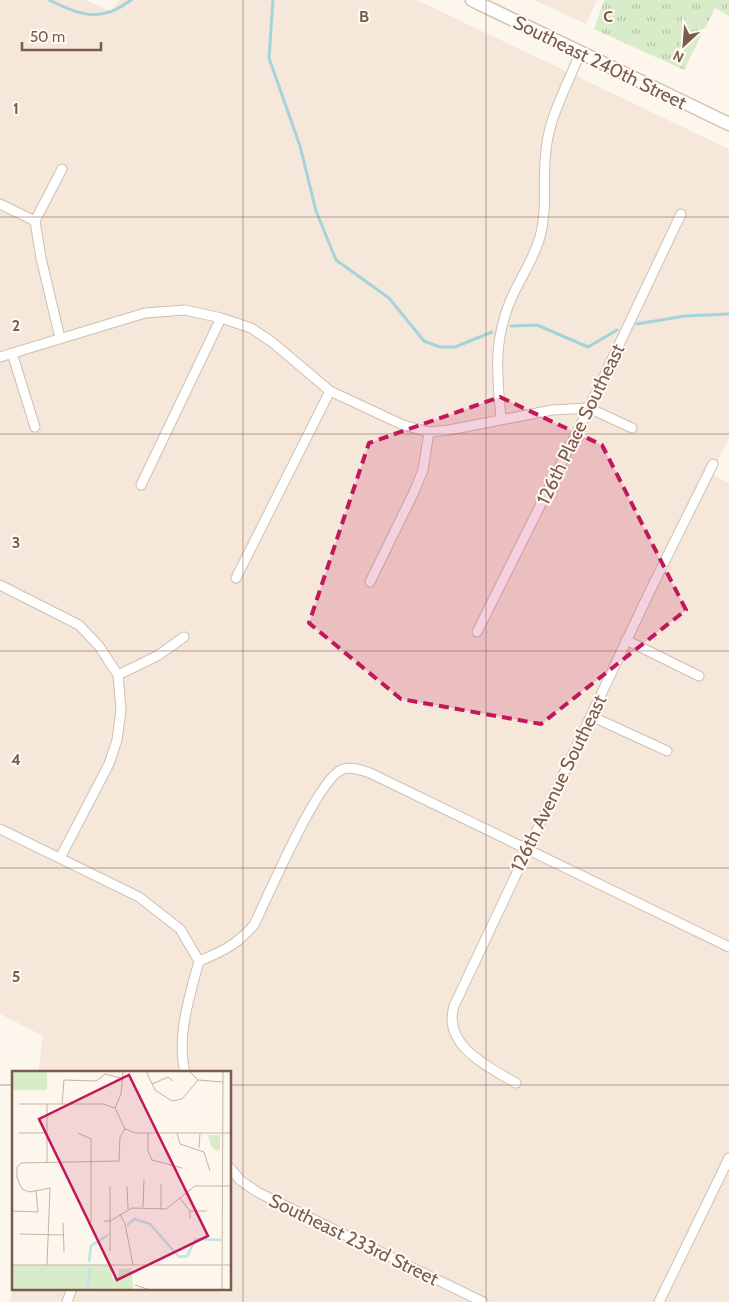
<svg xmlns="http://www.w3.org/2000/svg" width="729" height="1302" font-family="Cabin,sans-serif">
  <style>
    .residential { fill: #f5e8da }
    .park { fill: url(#park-tufts) }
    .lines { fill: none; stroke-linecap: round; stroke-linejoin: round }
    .stream { stroke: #a5d3da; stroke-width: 3 }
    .minor-casing { stroke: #d1beb0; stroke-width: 11 }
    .secondary-casing { stroke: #d6c0b0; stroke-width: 15 }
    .minor { stroke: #fff; stroke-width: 9 }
    .secondary { stroke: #fff; stroke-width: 12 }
    .marked { fill: #c2185b; fill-opacity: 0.2; stroke: #c2185b; stroke-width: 4; stroke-dasharray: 10 6; stroke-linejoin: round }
    .grid { fill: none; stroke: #7a5c4d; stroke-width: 1; stroke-opacity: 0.55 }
    .labels { text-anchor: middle; stroke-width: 4; stroke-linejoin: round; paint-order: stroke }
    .street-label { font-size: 19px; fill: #7a5c4d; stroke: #fffaf3 }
    .inset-river { fill: none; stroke: #bfe3e8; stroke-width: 2.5 }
    .inset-road { fill: none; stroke: #c5b3a7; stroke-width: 1 }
    .view { fill: #c2185b; fill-opacity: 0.15; stroke: #c2185b; stroke-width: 2.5 }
    .inset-edge { fill: none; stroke: #7a5c4d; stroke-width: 2.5 }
    .grid-label { font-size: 16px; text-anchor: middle; font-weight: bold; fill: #7a5c4d; stroke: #fffaf3; stroke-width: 4; stroke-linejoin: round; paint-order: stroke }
  </style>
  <defs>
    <pattern id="park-tufts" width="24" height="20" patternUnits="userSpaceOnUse" patternTransform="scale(1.25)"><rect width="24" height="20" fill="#d8ecc9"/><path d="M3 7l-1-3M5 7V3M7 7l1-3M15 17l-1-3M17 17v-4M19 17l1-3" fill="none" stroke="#b4c2a5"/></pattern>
  </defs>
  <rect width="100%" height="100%" fill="#fdf6ec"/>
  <path class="residential" d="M0 0H86L112 12 118 0H417L729 149V438L711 474 729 483V1302H10L14 1274V1288H230V1072H38L43 1036 0 1014Z
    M534 0H597L586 24Z"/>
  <path class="park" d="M604 0H729V16L715 8 684 70 594 29Z"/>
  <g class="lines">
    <path class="stream" d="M49 0C81 16 101 23 131 0
      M273 0 269 58 300 146 316 211 336 260 389 298 424 341 440 347H455L492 332
      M637 324 685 316 729 314
      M511 326 537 325 588 347 617 330"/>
    <g class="minor-casing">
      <path id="minor" d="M0 204 35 221
        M60 338 41 258 35 221 62 169
        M12 353 35 427
        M0 357 145 313 185 310 221 318 251 328 272 342 330 391 403 425 429 432 449 430 552 410 589 408 632 428
        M501 418C497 375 493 341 511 299 520 279 534 258 540 237 548 207 542 180 546 150 549 117 568 84 580 53
        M141 485 221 318
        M236 578 330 391
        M370 582 414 492 423 470 429 432
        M0 585 79 625 99 646 118 675 121 710 117 740 109 764 60 858
        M477 632 589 408 681 214
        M626 640 699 676
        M118 675 157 656 184 637
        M591 716 667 751
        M0 829 139 897 180 929 199 961
        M185 1072C176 1037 190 995 199 961 224 951 236 945 254 925 268 896 317 781 341 770 350 766 361 770 370 773L729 947
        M516 1083C488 1067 442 1045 454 1006L649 593 713 464
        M230 1168 241 1181 259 1193 483 1302
        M67 1302 72 1288
        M659 1302 729 1158"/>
    </g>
    <g class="secondary-casing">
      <path id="secondary" d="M472 0 729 124"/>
    </g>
    <use href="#minor" class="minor"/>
    <use href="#secondary" class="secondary"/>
  </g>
  <path class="marked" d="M500 397 602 445 686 610 541 724 401 699 309 623 369 443Z"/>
  <path class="grid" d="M243 0V1302M486 0V1302M0 217H729M0 434H729M0 651H729M0 868H729M0 1085H14M230 1085H729"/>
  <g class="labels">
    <g class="street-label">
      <text transform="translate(600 62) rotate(26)" y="7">Southeast 240th Street</text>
      <text transform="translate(580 424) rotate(-64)" y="7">126th Place Southeast</text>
      <text transform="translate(558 783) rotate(-64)" y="7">126th Avenue Southeast</text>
      <text transform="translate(354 1239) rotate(26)" y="7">Southeast 233rd Street</text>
    </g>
  </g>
  <g transform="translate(12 1071)">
    <rect width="219" height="219" fill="#fdf6ec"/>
    <path d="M0 0H35V19H0ZM196 64H208V78L205 80 199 76ZM0 194H100V207H106L107 198 120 197 121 219H0Z" fill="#d8ecc9"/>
    <path class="inset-river" d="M115 154 123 148 138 153 167 186 175 185 184 168 209 169M77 191 79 175 96 164M75 219 78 197"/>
    <path class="inset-road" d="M134 0 143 19 160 30 170 28 186 9M177 0 186 9 211 11M52 9 84 10 93 3 109 7M140 13 156 6 161 10M7 33H91L103 37M35 33V92M50 33 52 9M113 58 124 62H219M7 62H35M66 62 79 68V151M136 62V80L140 89M165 62 168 73 192 81 198 100M187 77 188 62M140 89 170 97M149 113V139M115 115 116 138M10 118 5 107V96L9 92 107 90 108 66 113 58 103 37 109 23 111 0M10 118 17 121 38 117 35 194M168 127 178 140V148M131 136 132 108M1 140 26 141 24 119M178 140H195M108 143 113 153 121 194M92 150H98L120 137 154 138 183 115H219M51 152 52 181M8 163 52 164M98 180V115M0 194H219M123 214 138 219M210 219 211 0"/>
    <path class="view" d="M117 4 196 165 105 209 27 48Z"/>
    <rect width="219" height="219" class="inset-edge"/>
  </g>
  <g class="grid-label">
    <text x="364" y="22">B</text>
    <text x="608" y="22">C</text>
    <text x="16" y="114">1</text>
    <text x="16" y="331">2</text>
    <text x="16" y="548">3</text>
    <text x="16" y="765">4</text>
    <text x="16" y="982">5</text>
  </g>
  <g transform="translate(684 45) rotate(206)" stroke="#fffaf3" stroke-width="4" paint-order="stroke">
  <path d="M0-4L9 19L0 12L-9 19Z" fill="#7a5c4d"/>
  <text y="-8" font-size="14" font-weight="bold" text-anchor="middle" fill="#7a5c4d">N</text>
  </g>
  <path d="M22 42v8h79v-8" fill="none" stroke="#7a5c4d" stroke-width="2.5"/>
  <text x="30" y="42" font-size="15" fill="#7a5c4d" stroke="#fffaf3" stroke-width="4" paint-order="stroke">50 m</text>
</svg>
